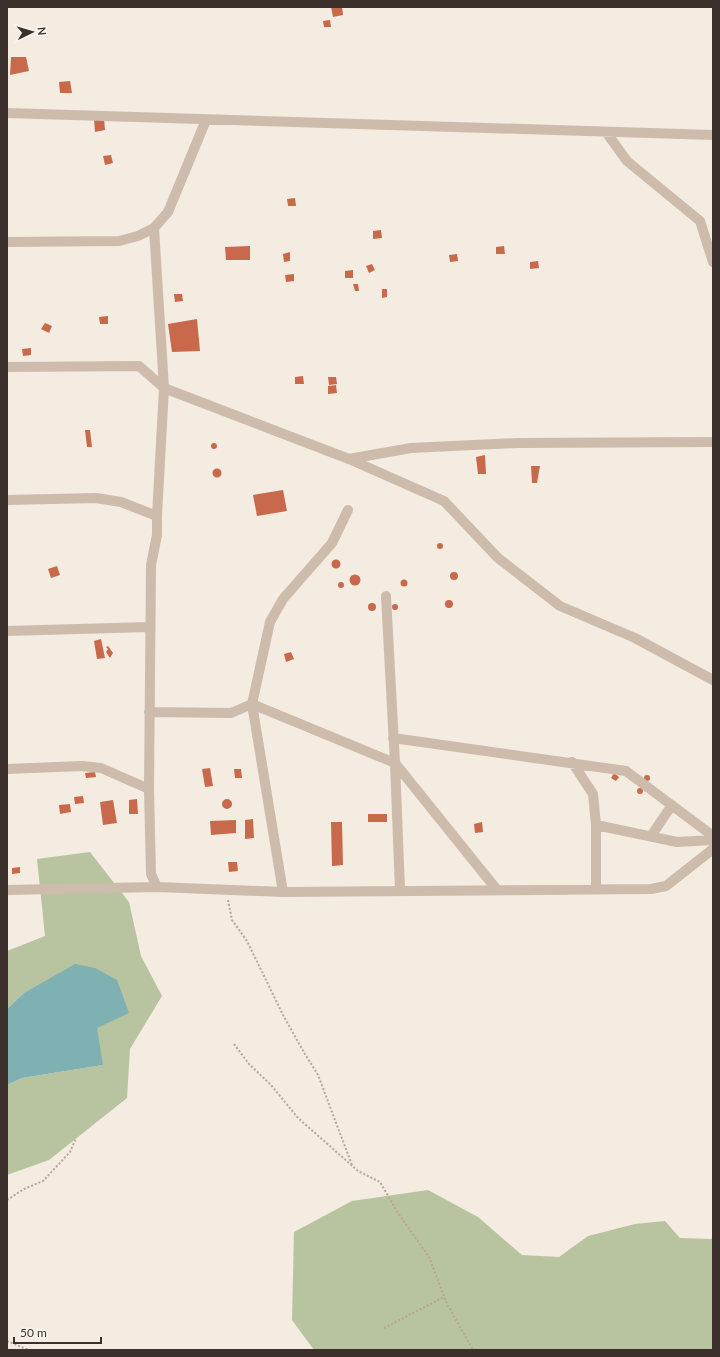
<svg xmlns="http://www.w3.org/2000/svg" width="720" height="1357" font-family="Lato,sans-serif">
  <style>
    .green { fill: #b8c4a0 }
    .water { fill: #7fb0b2 }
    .building { fill: #c8694b }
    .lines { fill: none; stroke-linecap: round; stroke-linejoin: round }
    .path { stroke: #b9a596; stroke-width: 2; stroke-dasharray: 2 2; stroke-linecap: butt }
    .street { stroke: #cdbbac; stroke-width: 10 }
  </style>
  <rect width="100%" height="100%" fill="#f4ebe1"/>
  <path class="green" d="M90 852 129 902 141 956 162 996 130 1049 127 1098 49 1160 7 1175V1085L22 1078 103 1065 24 993 7 1009V951L45 936 37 859Z
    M428 1190 478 1217 522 1255 559 1257 588 1236 635 1224 665 1221 680 1238 711 1239 713 1237V1350H314L292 1320 294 1232 352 1201Z"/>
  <path class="water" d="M75 964 95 968 117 980 129 1013 97 1028 103 1065 22 1078 7 1085V1009L24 993Z"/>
  <path class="building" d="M331 7H342L343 15 333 17Z
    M330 20 331 27H324L323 21Z
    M11 57H26L29 71 10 75Z
    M70 81 72 93H60L59 82Z
    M104 118 105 130 95 132 94 119Z
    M111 155 113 163 105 165 103 156Z
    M295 198 296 206H288L287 199Z
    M381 230 382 238 373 239V231Z
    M250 246V260H226L225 247Z
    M504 246 505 254H496V247Z
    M290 252V261L284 262 283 254Z
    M457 254 458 261 450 262 449 255Z
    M538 261 539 268 530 269V262Z
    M372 264 375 270 369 273 366 266Z
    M353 270V278H345V271Z
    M294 274V281L286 282 285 275Z
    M353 284H358L359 291H355Z
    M382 289H387V297L382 298Z
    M174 294H182L183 301 175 302Z
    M108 316V324H100L99 317Z
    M197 319 200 351 172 352 168 324Z
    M45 323 52 326 49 333 41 329Z
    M31 348V355L23 356 22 349Z
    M303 376 304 384H295V377Z
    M328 377H336L337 384 329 385Z
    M336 385 337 393 328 394V386Z
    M85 430H90L92 447H87Z
    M211 446a3 3 0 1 1 6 0a3 3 0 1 1-6 0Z
    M485 455 486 474H478L476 457Z
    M531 466H540L537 483H532Z
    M212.5 473a4.5 4.5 0 1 1 9 0a4.5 4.5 0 1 1-9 0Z
    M283 490 287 511 257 516 253 495Z
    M437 546a3 3 0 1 1 6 0a3 3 0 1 1-6 0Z
    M331.5 564a4.5 4.5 0 1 1 9 0a4.5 4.5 0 1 1-9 0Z
    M57 566 60 575 51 578 48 569Z
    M450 576a4 4 0 1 1 8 0a4 4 0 1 1-8 0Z
    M349.5 580a5.5 5.5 0 1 1 11 0a5.5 5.5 0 1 1-11 0Z
    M400.5 583a3.5 3.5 0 1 1 7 0a3.5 3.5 0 1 1-7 0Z
    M338 585a3 3 0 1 1 6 0a3 3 0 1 1-6 0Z
    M445 604a4 4 0 1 1 8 0a4 4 0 1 1-8 0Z
    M368 607a4 4 0 1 1 8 0a4 4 0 1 1-8 0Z
    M392 607a3 3 0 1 1 6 0a3 3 0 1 1-6 0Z
    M101 639 105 658 97 659 94 641Z
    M108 646 113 653 110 658 106 652 108 649 106 647Z
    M291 652 294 659 286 662 284 654Z
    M210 768 213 786 205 787 202 769Z
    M234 769H241L242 778H235Z
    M95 772 96 777 86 778 85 773Z
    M614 773 619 777 616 781 611 778Z
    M644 778a3 3 0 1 1 6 0a3 3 0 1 1-6 0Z
    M637 791a3 3 0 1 1 6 0a3 3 0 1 1-6 0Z
    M83 796 84 803 75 804 74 797Z
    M137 799 138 814H129V800Z
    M222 804a5 5 0 1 1 10 0a5 5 0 1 1-10 0Z
    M113 800 117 823 103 825 100 802Z
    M70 804 71 812 60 814 59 805Z
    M368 814H387V822H368Z
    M253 819 254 838 245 839V820Z
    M236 820V833L211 835 210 821Z
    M331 822H342L343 865 332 866Z
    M482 822 483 832 475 833 474 824Z
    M228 862H237L238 871 229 872Z
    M20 867V873L12 874V868Z"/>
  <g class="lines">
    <path class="path" d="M228 900 232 920 247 941 284 1017 305 1054 318 1075 352 1165
      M234 1044 249 1064 271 1085 298 1118 358 1171 380 1182 398 1213 429 1257 447 1304 472 1348 476 1350
      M7 1200 24 1189 43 1181 70 1152 76 1138
      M384 1328 444 1297
      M7 1341 29 1350"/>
    <path class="street" d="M7 113 713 135
      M606 132 627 161 700 221 713 262
      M154 228 164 388 157 516
      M7 242 119 241 138 236 154 228 168 212 206 120
      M7 367 139 366 164 388 349 459 411 448 517 443 713 442
      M349 459 444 501 498 558 560 606 635 638 713 680
      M7 500 96 498 121 502 157 516V535L151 565 149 789 151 874 157 887
      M386 596 395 763 400 890
      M7 631 149 627
      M149 712 231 713 252 704 395 763 497 890
      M393 738 626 771 713 836
      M572 762 593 794 596 825V889
      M7 769 82 766 101 768 149 789
      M596 825 677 842 713 840
      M651 836 672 805
      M7 890 157 887 283 892 651 889 666 886 713 849
      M283 892 252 704 270 622 283 599 332 543 348 510"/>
  </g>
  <rect width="720" height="1357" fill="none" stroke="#3b302b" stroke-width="16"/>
  <g transform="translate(32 32) rotate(85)" stroke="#fbf5ee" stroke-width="3" paint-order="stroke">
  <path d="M0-3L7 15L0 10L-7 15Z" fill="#3b302b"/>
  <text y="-6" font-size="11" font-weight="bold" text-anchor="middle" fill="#3b302b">N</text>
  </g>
  <path d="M14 1337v6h87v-6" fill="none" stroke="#3b302b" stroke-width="2"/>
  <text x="20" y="1337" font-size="12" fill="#3b302b" stroke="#fbf5ee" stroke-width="3" paint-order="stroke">50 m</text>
</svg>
